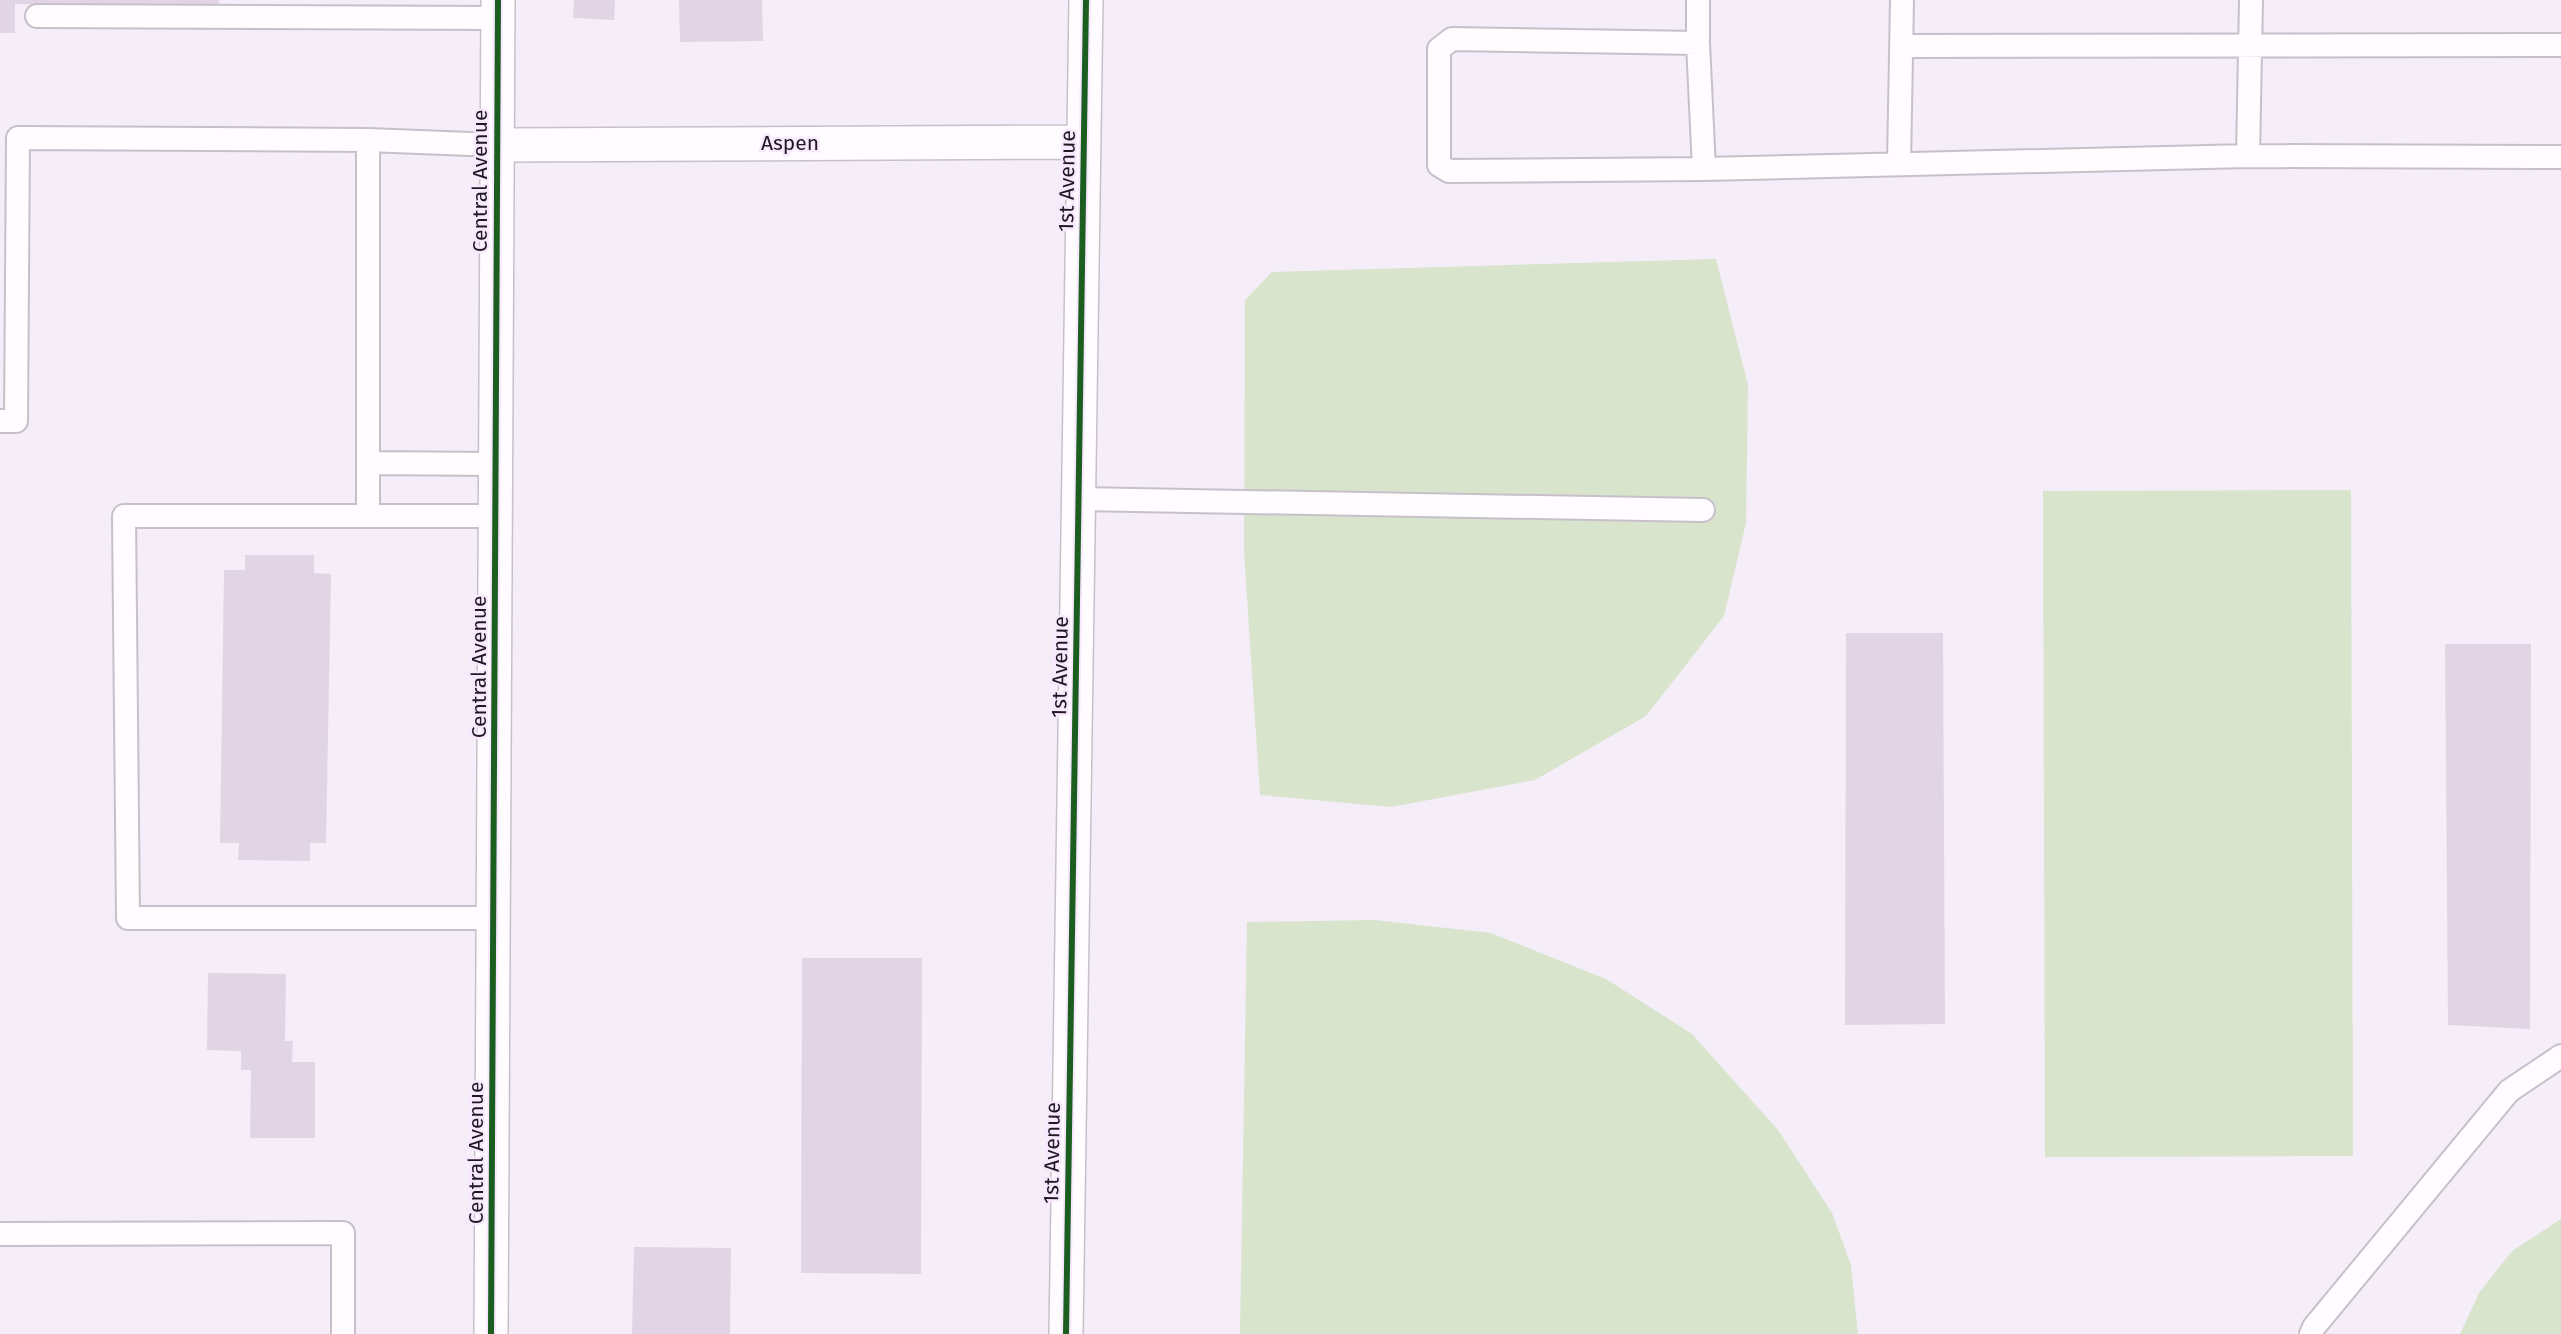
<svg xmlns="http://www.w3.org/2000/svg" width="2561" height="1334" font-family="'Fira Sans',sans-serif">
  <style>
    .green { fill: #d8e4cc }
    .building { fill: #e1d5e5 }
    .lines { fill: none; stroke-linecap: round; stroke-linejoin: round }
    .lane-casing { stroke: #c7c0ca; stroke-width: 26 }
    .street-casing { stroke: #c7c0ca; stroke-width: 36 }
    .secondary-casing { stroke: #c7c0ca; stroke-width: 36 }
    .lane { stroke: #fefcfe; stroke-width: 22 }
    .street { stroke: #fefcfe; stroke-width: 33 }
    .secondary { stroke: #fefcfe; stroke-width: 33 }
    .cycleway-casing { stroke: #f8e8fd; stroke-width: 10 }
    .cycleway { stroke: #1b5e20; stroke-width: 6 }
    .labels { text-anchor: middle; stroke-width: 5; stroke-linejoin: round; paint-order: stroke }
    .street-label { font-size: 21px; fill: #1f1821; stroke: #f8e8fd }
  </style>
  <rect width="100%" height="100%" fill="#f5edf8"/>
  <path class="green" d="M1716 259 1748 385 1746 523 1724 616 1646 716 1535 780 1391 807 1260 795 1244 552 1245 300 1272 272Z
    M2351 490 2353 1156 2045 1157 2043 491Z
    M1374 920 1491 933 1606 979 1692 1034 1778 1130 1832 1213 1851 1265 1858 1334H1240L1247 922Z
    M2561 1219V1334H2460L2479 1293 2512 1251Z"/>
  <path class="building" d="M0 0H219V7L15 4V33H0Z
    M574 0H615L614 20 573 18Z
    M679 0H762L763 41 680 42Z
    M245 555H314V573L331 574 326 843H310V861L238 860 239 843H220L224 570H245Z
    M1846 633H1943L1945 1024 1845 1025Z
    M2445 644H2531L2530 1029 2448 1025Z
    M802 958H922L921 1274 801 1273Z
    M208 973 286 974 285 1041H293L292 1062H315V1138H250L251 1070H241V1051L207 1050Z
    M634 1247 731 1248 730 1334H632Z"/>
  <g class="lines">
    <g class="lane-casing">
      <path id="lane" d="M1698 0V43L1452 39 1439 49V165L1449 171 1704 169 2248 156
        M2251 0 2248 156 2561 157
        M37 16 498 18
        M1698 43 1704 169
        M1902 46 2561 45
        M368 140V514
        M1899 164 1902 0
        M0 421H16L18 138 368 140 496 145
        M368 463 496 464
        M1079 499 1703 510
        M493 918H128L124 516H496
        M0 1234 343 1233V1334
        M2311 1334 2314 1327 2509 1091 2561 1056"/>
    </g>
    <g class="street-casing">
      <path id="street" d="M496 145 1084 142
        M1066 1334 1086 0"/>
    </g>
    <g class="secondary-casing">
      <path id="secondary" d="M491 1334 498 0"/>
    </g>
    <use href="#lane" class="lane"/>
    <use href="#street" class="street"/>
    <use href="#secondary" class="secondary"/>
    <g class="cycleway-casing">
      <path id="cycleway" d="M491 1334 498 0
        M1066 1334 1086 0"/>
    </g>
    <use href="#cycleway" class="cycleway"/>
  </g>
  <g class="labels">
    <g class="street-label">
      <text x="790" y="150">Aspen</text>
      <text transform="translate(480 181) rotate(-90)" y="7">Central Avenue</text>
      <text transform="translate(1067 181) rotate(-89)" y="7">1st Avenue</text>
      <text transform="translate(479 667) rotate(-90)" y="7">Central Avenue</text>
      <text transform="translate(1060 667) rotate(-89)" y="7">1st Avenue</text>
      <text transform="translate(476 1153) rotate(-90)" y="7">Central Avenue</text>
      <text transform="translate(1052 1153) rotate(-89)" y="7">1st Avenue</text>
    </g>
  </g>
</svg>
